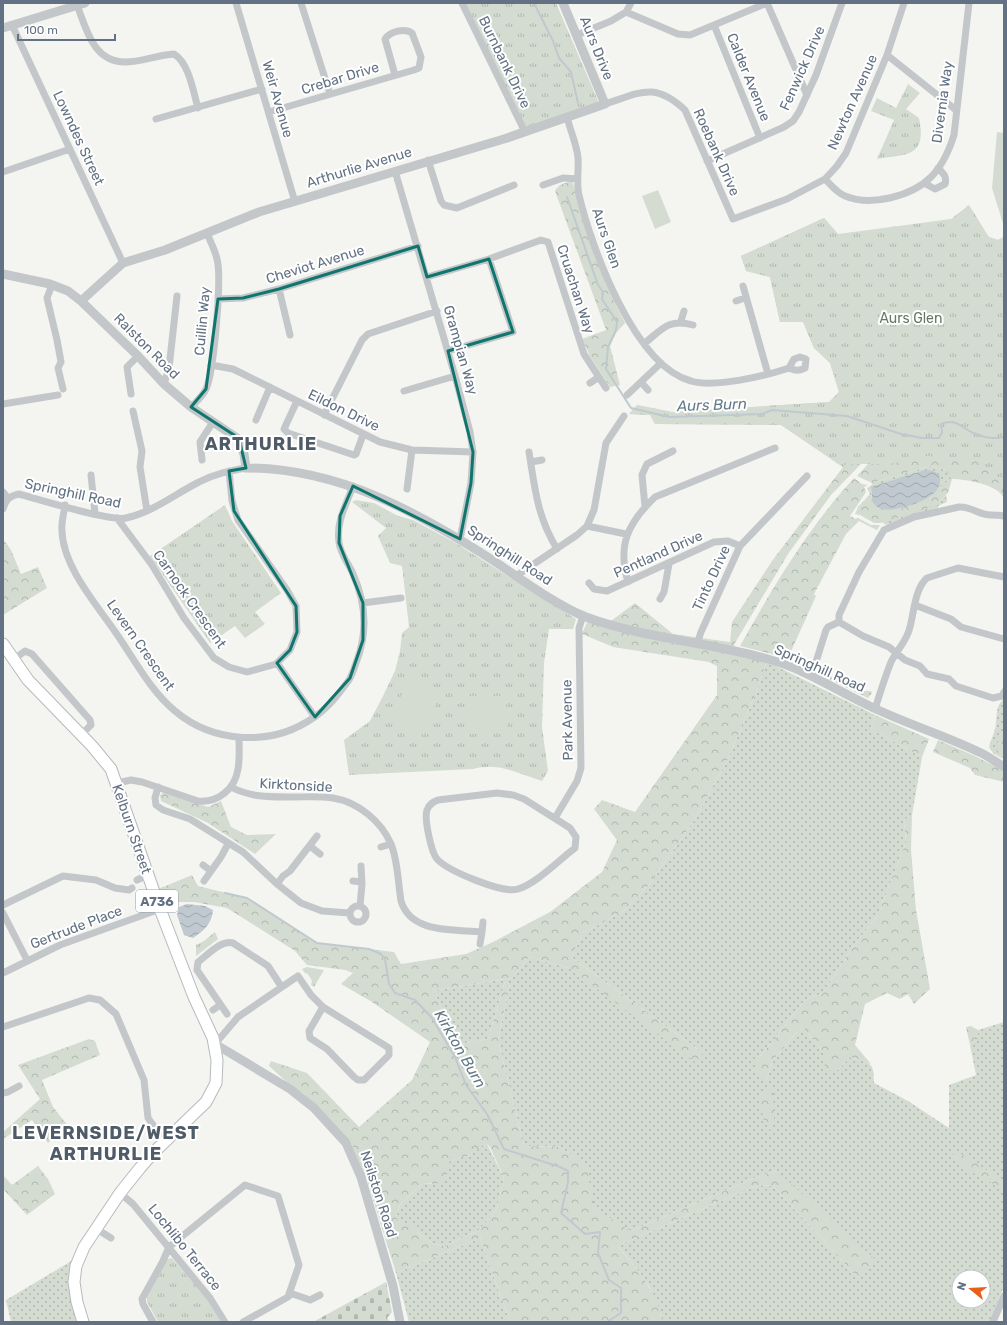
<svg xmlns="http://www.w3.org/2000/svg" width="1007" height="1325" font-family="Rubik,sans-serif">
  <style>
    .grass { fill: url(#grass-dots); fill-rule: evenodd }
    .forest { fill: url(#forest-crowns); fill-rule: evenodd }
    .cemetery { fill: url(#cemetery-stones) }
    .park { fill: url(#park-tufts) }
    .pitch { fill: #d4dcd1 }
    .water { fill: url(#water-waves) }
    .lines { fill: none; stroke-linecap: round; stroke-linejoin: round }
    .stream { stroke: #bfc9cf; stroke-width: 2 }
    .primary-casing { stroke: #b6babe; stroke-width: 13 }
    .minor { stroke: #c4c7ca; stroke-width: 7 }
    .tertiary { stroke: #c4c7ca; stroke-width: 9 }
    .primary { stroke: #fff; stroke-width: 11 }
    .marked { fill: none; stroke: #0f766e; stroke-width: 3; stroke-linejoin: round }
    .labels { text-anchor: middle; stroke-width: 4; stroke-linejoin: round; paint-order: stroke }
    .shield { fill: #fff; stroke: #919ca8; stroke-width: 1 }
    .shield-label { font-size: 13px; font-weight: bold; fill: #627183 }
    .street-label { font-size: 14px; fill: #627183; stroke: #fff }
    .park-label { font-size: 14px; fill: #647a61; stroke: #fff }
    .water-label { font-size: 15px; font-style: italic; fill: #637a87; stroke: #fff }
    .district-label { font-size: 18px; font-weight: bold; letter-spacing: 1px; fill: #505b68; stroke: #fff }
  </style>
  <defs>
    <pattern id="grass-dots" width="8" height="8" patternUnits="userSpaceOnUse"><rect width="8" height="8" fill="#d4dcd1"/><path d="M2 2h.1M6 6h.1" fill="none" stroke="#afb7af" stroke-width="1.8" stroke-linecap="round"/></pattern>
    <pattern id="forest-crowns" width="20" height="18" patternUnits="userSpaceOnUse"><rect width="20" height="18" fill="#d4dcd1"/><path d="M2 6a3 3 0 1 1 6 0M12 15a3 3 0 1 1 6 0" fill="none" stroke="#afb7af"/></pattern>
    <pattern id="cemetery-stones" width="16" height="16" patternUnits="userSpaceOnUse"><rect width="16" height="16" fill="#d4dcd1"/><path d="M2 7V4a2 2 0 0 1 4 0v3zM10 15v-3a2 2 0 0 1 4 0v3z" fill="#afb7af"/></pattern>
    <pattern id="park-tufts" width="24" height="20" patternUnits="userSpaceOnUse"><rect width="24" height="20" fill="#d4dcd1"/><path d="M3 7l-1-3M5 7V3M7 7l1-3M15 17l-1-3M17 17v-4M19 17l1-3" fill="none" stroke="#afb7af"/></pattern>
    <pattern id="water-waves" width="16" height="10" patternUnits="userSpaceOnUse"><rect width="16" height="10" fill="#bfc9cf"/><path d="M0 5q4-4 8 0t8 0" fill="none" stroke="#9fa8ad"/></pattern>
  </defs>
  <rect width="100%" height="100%" fill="#f4f5f0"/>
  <path class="grass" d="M930 466 946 470 952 479 937 490 941 481 871 487V495L868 496 855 514 858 507 870 494 867 488 871 486 872 483Z
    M946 495 947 502 938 506V508L888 525 884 524 883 522 940 501Z
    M766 663 776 666 875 715 871 729 922 757 912 815 904 820 906 842 878 915 855 944 823 993 805 1000 757 1060 766 1081 773 1060 802 1026 838 1070 850 1057C870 1064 874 1060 874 1083L908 1101 949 1128V1085L976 1075 970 1045 978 1039V1030L1004 1022V1286L990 1322H663C654 1288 642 1274 619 1248L622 1244 758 1185 773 1186 858 1278 777 1171 752 1179 631 1231 593 1208 585 1163 559 1147 524 1146 498 1040 510 984 505 982 488 1039 459 1044 433 991 512 978 529 957 569 968 703 1053 571 957 583 933 624 911 649 885 695 819 728 759 757 690ZM959 1277H983V1301H959Z
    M815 669 820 670 819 671 843 682 844 680 862 691H871L872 693 868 698 814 672Z
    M1004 699V729L996 748 1001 758 993 753 989 747C991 739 996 730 996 722 997 714 996 705 1004 699Z
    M486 1142 504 1178 497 1208 488 1220 479 1230 445 1246 433 1244 417 1232 418 1228 399 1222 396 1217 400 1205 422 1184H431L448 1172 447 1162 470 1155Z
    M480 1238 510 1322H409L396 1273Z
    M73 1260C66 1283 70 1300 78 1322H11L6 1300Z"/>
  <path class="forest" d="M571 181 573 183C584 232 602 279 625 323L616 333 610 346 620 385 610 387 590 356 582 339 606 330 556 194 555 190 560 185Z
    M824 218 838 234 989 237 998 240 1003 237 1004 499C1000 485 966 479 952 479L948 493 940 501 921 512H915L881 523H874L860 515 855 514 868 496 871 495C876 521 914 506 929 496 937 491 943 483 951 479L946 470 930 466 872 483 857 476 868 464H861L831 495 788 554 735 643 732 654 766 663 757 690 728 759 695 819 649 885 624 911 583 933 571 957 703 1053 697 1063 569 968 529 957 512 978 433 991 459 1044 488 1039 505 982 510 984 498 1040 524 1146 559 1147 586 1163 594 1208 631 1231 752 1179 777 1171 875 1259 858 1278 773 1186 758 1185 622 1244 619 1248 642 1275 657 1301 663 1322H510L480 1238 396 1273 367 1180 351 1143 304 1094 290 1085 269 1066 271 1061 307 1073 359 1127 412 1080 430 1042 372 1002 341 984 353 973 345 970 307 965 295 951 227 908 194 902H161L156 890 192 875 198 886 247 898 317 943 394 952 401 964 466 954 493 942 550 912 602 872 617 840 594 809 602 800 635 812 717 695V666L709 662 613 647 582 634 590 615 611 621 635 603 673 634 730 642 732 622 772 561 843 467 781 425 655 424 650 415 629 414 637 405 672 412 829 402 839 392 830 363 814 348 803 322H780L770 277 746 271 741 256ZM486 1143 490 1147 504 1178 497 1208 488 1220 479 1230 445 1246 433 1244 417 1232 419 1227 399 1222 396 1217 400 1205 422 1184 442 1183 448 1172V1162L470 1155Z
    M854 478 862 484 868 485 864 487 866 492 850 516 856 519 858 518 871 525H880L877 530 859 521 846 534 814 594 816 596 788 658 740 646C773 587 808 528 854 478Z
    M3 539 11 550 21 574 38 567 47 588 3 615Z
    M875 715 929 739 922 757 871 729Z
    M1004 729V759L1001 758 995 748Z
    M938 740 975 756 1004 771V782L975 775 970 768 933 752Z
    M165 792 208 807 221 801 231 827 247 835 276 834 255 854 208 823 161 801 160 795Z
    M912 815 911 850 916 910 930 989 914 1004 908 994 900 999 887 993 865 1004 855 1045 871 1064 850 1057 838 1070 825 1071 824 1053 802 1026 773 1060 766 1081 754 1070 757 1060 805 1000 823 993 855 944 878 915 906 842 904 820Z
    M971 1026 978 1030V1039L970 1045 966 1027Z
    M89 1039 95 1041 100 1055 42 1080 53 1107 69 1127 48 1143 32 1120 3 1139V1132L40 1099 18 1065Z
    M767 1087 773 1091 774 1120 771 1131 764 1121 759 1096Z
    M955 1150 999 1178 1004 1183V1192C989 1178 965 1173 953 1156Z
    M38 1166 48 1179 55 1194 27 1215 3 1189V1175L12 1185Z"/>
  <path class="cemetery" d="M386 1282 392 1312 387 1318 390 1322H313Z"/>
  <path class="park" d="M464 3H556L599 103 526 127Z
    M908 84 920 93 906 109 919 118C927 157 908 154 877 159L894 120 871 111 877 98 896 108Z
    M969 205 989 237 998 240 1003 237 1004 242V484L977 461 927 456 890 464H846L843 467 781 425 655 424 650 415 629 414 637 405 672 412 829 402 839 392 830 363 814 348 803 322H780L770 277 746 271 741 256 824 218 838 234 951 219Z
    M356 500 374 503 398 516 413 520 454 542 576 619 573 629H549L544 663 542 727 548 771 542 781C518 773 498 762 473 769L349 775 344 740 370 721 383 696 395 671 400 651 402 633 409 627 402 566 390 563 378 536 386 528 352 502Z
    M225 505 232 521 281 593 255 612 265 624 245 638 235 626 210 643 150 556Z
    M215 932 218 939 196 956V945L204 941Z
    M307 967 324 970 314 987 311 985 312 981 308 974 305 973 302 969Z
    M172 1258 207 1299 221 1322H158L147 1302V1297L167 1259Z"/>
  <path class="pitch" d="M997 132 1004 133V227L992 188Z
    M658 190 671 222 655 229 642 196Z
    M407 680 440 692 424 735 391 723Z
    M469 696H506L507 733 469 734Z"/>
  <path class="water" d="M925 470C938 470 945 478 937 490 929 501 895 513 882 509 877 508 874 504 872 501L871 487Z
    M187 904 205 906 213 910C212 923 204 931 193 938L184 935 177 915 179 907Z"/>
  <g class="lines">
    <path class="stream" d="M534 3 553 41 559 58 571 72 578 103
      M567 197 598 285 603 292 602 299 617 322 616 330 608 347 606 369 631 408 669 417 762 414 772 410 847 416 901 434 922 438H939L942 432 941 424C957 417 963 430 976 434 985 438 994 439 1004 437
      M225 893 247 898 317 943 369 949 381 954 385 959 389 984 395 993 415 1000 432 1018 455 1057 466 1085 487 1114 504 1149 560 1167 568 1171V1182L561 1213 585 1234 600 1232 598 1253 609 1280 621 1288V1313L607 1322"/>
    <g class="primary-casing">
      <path id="primary" d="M3 644 28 680 92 746 111 769 160 909 194 997 213 1038 217 1060 216 1083 206 1102 152 1154 140 1168 120 1193 84 1247 76 1266 74 1282 77 1302 83 1322"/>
    </g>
    <path class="minor" d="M236 3 295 202
      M301 3 330 94
      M462 3 525 132
      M767 3 807 95
      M77 5C86 28 93 62 125 62 141 62 157 55 174 54 189 63 193 91 198 108
      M626 12 678 34 690 35 767 3
      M12 25 123 263
      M714 25 760 138
      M577 35 611 21 626 12 631 3
      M887 55 956 110
      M605 104C640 93 654 81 685 110L733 219 787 199 825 179 837 166 846 153 887 55 904 3
      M269 112 414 70 419 68 421 57 412 33C405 28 390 31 385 39L395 75
      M567 117C570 130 577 145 578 158 579 170 576 183 579 195 591 246 634 366 691 381 715 388 765 376 789 368L794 359 800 357 806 359 805 368C799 371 796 371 789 368
      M156 119 262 89
      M428 160 441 201 444 205 457 208 514 185
      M707 161 784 127 793 121 799 112 816 75 842 3
      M395 171 455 376 470 432 473 452 471 483 460 539
      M3 172 70 149
      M825 179C831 185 837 193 845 196 871 207 912 196 931 177 943 165 949 151 954 135L969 3
      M924 183 935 189 945 184C947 177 944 174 938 168
      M543 185 563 178 578 179
      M489 259 541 240 548 242 584 354 606 388
      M427 277 489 259 513 332 448 351
      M52 285 47 298 57 340 61 362 58 368 63 389
      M743 286 768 374
      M279 289 290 335
      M218 299 243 298 279 289 418 246
      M736 301 745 298
      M681 321 684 311
      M645 343C662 329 669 318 693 325
      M211 365 233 369 380 442 412 450 473 452
      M641 382 648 390
      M590 383 599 377
      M164 384 169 368 177 296
      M404 391 455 376
      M131 394 127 367 138 356
      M627 395 661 363
      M297 401 284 429 288 433 354 455 356 454 363 435
      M3 404 58 395
      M191 407C196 402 203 396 206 389 214 372 222 277 217 259 215 250 210 241 207 233
      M133 411 142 451 140 467 147 511
      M324 415 362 340 368 334 437 311
      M256 420 270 387
      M529 452C535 489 537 516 557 549
      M202 460 200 442 213 422
      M531 462 542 460
      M91 475 95 514
      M407 489 412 450
      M3 492 8 498
      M65 505C64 513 61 523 62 531 63 567 97 605 116 633 134 659 150 690 175 711 213 743 271 747 313 718 328 708 338 695 349 680 352 675 354 669 356 663 368 633 366 603 353 574 349 564 340 554 339 542 336 522 346 505 353 486
      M645 507 642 475 647 464 673 451
      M3 509C6 500 9 496 19 494 38 499 111 522 126 518 153 512 175 494 199 482 214 474 229 471 246 468
      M1004 516C999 515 996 515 991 515 979 515 971 506 959 507L914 517 884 530 859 572 839 615V622L863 636 889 647 905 660 920 666 927 674 949 679 956 686 993 698 1002 696 1004 692
      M117 518 152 565 184 618 214 658 229 667 247 672 276 664 290 650 297 632 296 606 287 590 238 520 232 501 229 471
      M587 526 626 534
      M516 576 577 535 587 526 594 510 606 443 624 416
      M628 582C617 545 628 523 655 497L775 448
      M589 583 594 589 607 591 714 542 728 541 740 546
      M660 599 664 592 669 564
      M363 603 401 598
      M915 605 951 619 961 627 1004 639
      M697 644 701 632 740 546 807 476
      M13 660 25 651 32 654 90 720 91 725 81 735
      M277 663 315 717
      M815 665 826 630 828 627 839 622
      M875 709C880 693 885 677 891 662 897 650 907 641 910 627 914 612 915 588 927 578L958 568 1004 577
      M117 783 131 780 142 782 198 801C218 803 235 789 238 769 240 759 239 748 239 738
      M158 787 155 798 156 805 163 810 190 819 243 852 277 884 301 903 322 911 350 913
      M231 787C252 798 271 797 294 797 307 797 320 796 333 798 358 802 381 821 391 844 398 861 398 883 401 901 411 934 454 929 482 932L483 922
      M497 793 513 795 524 799 570 828 576 837 575 848 570 852C556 863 535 884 518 889 503 894 448 871 437 859 431 852 424 818 427 810 429 804 433 802 438 800Z
      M555 818 577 781 581 768 579 628 583 616
      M310 846 320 854
      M381 847 391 844
      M203 865 211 871
      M137 880 148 875
      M204 881 221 857 228 844
      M353 881 362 882
      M277 884 283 876 290 871 317 836
      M3 905 63 876 96 880 115 888 129 890 132 888
      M360 906 362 884 361 866
      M350 914a8 8 0 1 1 16 0a8 8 0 1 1-16 0Z
      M3 913 27 960
      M480 944 482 932
      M3 973 60 945 160 909
      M213 1010 220 1005
      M227 1014 197 970 198 962C208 955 220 940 233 943L268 966 281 986
      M3 1027 89 998 100 1000 116 1014 144 1080 148 1118 165 1141
      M215 1044 238 1017 298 976 311 995 323 1007 389 1048V1055L364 1080H358L354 1077 327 1049 310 1038 309 1031 323 1007
      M3 1093 8 1092 19 1086
      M120 1193 133 1204 210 1298 225 1322
      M95 1228 111 1238
      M290 1293 310 1300 320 1295
      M153 1322 143 1304 142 1299 163 1261 169 1247 245 1185 278 1196 299 1265 288 1297 243 1322
      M993 1322 1004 1296"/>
    <path class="tertiary" d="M3 28 85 3
      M3 274 50 284 68 291 81 301 138 356 164 384 191 407 237 438 244 454 246 468C338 468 418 512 494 561 521 579 556 605 586 617 646 639 710 642 771 660 805 669 843 694 876 709 910 725 946 736 979 752 988 756 996 762 1004 767
      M81 301 123 263 165 250 259 212 504 139 605 104 563 3
      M215 1044 290 1089 314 1108 346 1143 361 1177 393 1286 400 1322"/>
    <use href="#primary" class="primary"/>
  </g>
  <path class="marked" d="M418 246 427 277 489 259 513 332 448 351 473 452 471 483 460 539 353 486 340 516 339 543 363 603V640L350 678 315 717 277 663 290 650 297 632 296 606 234 511 229 471 246 468 240 443 234 435 191 407 206 389 218 299 243 298 279 289Z"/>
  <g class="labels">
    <rect class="shield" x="136" y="890" width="42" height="22" rx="3"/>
    <g class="shield-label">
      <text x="157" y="906">A736</text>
    </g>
    <g class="street-label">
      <text transform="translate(597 48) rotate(68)" y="5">Aurs Drive</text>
      <text transform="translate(505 62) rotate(64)" y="5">Burnbank Drive</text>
      <text transform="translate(802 68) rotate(-66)" y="5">Fenwick Drive</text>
      <text transform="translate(749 77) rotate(68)" y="5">Calder Avenue</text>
      <text transform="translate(340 78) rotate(-17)" y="5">Crebar Drive</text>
      <text transform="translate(278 99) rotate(74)" y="5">Weir Avenue</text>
      <text transform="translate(852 102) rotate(-66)" y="5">Newton Avenue</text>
      <text transform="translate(942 102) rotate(-82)" y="5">Divernia Way</text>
      <text transform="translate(79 138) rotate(65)" y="5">Lowndes Street</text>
      <text transform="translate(717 152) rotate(66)" y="5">Roebank Drive</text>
      <text transform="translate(359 167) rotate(-17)" y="5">Arthurlie Avenue</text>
      <text transform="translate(607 238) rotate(71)" y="5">Aurs Glen</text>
      <text transform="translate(315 264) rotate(-17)" y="5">Cheviot Avenue</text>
      <text transform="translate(576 289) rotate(72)" y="5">Cruachan Way</text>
      <text transform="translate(202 321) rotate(-85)" y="5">Cuillin Way</text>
      <text transform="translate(147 346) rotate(45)" y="5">Ralston Road</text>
      <text transform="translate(461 350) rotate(74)" y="5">Grampian Way</text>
      <text transform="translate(344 410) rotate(26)" y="5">Eildon Drive</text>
      <text transform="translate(73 493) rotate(12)" y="5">Springhill Road</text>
      <text transform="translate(658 554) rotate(-24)" y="5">Pentland Drive</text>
      <text transform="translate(510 555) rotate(33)" y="5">Springhill Road</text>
      <text transform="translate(711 578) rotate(-65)" y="5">Tinto Drive</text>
      <text transform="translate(190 599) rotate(55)" y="5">Carnock Crescent</text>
      <text transform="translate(141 645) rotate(55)" y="5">Levern Crescent</text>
      <text transform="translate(820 668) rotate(24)" y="5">Springhill Road</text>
      <text transform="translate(567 720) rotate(-91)" y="5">Park Avenue</text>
      <text transform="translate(296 785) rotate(3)" y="5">Kirktonside</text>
      <text transform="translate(132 829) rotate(71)" y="5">Kelburn Street</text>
      <text transform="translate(76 927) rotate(-21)" y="5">Gertrude Place</text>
      <text transform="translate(379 1194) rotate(72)" y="5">Neilston Road</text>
      <text transform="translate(185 1247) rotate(51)" y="5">Lochlibo Terrace</text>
    </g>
    <g class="park-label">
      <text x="911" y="323">Aurs Glen</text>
    </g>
    <g class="water-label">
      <text transform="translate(712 405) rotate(-2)" y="5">Aurs Burn</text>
      <text transform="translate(460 1049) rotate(60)" y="5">Kirkton Burn</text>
    </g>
    <g class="district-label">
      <text x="261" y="450">ARTHURLIE</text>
      <text x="106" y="1139">LEVERNSIDE/WEST<tspan x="106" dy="21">ARTHURLIE</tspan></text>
    </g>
  </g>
  <rect width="1007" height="1325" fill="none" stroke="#627183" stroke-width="8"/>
  <g transform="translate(971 1289) rotate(288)"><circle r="19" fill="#ffffff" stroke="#c0c6cd"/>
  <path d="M0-3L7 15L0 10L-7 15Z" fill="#eb5e1a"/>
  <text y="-6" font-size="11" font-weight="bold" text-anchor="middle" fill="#627183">N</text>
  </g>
  <path d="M18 34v6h97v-6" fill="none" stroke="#627183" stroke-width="2"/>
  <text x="24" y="34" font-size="12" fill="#627183" stroke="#ffffff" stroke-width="3" paint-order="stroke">100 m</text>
</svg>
